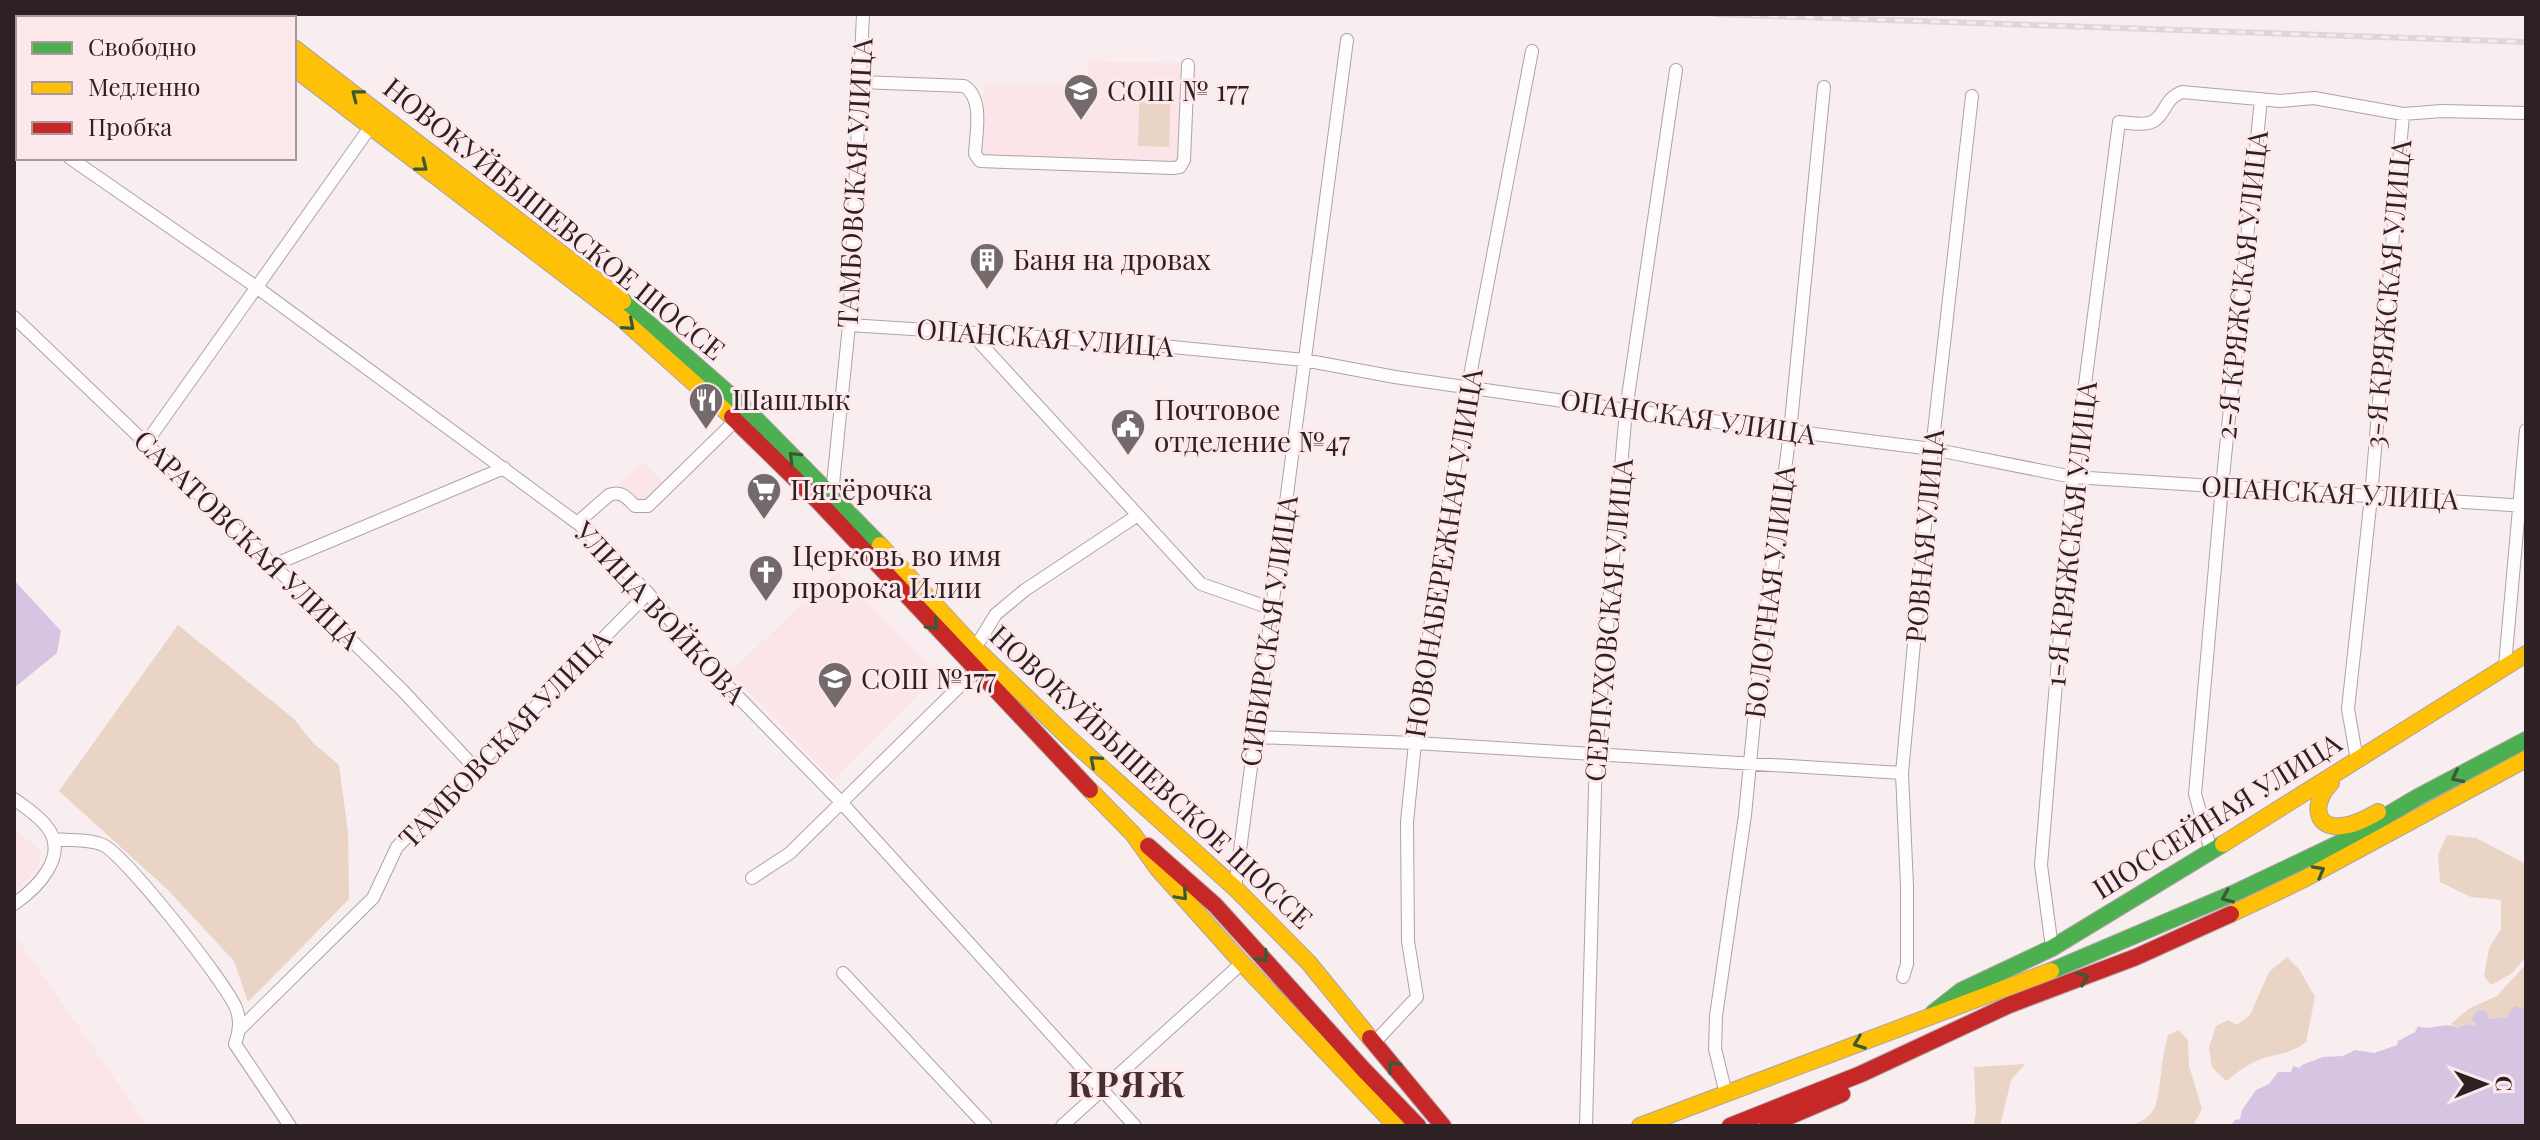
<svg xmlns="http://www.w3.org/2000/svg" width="2540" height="1140" font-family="'Playfair Display',serif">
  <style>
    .built { fill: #fce5e9 }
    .green { fill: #e9d4c5 }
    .water { fill: #d6c4e3 }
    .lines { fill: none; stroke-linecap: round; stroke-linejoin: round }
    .street-casing { stroke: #ada3a5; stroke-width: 14 }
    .fast-casing { stroke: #ada3a5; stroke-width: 18 }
    .slow-casing { stroke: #ada3a5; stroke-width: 18 }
    .jam-casing { stroke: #ada3a5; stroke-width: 18 }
    .street { stroke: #fefcfd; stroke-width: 12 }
    .fast { stroke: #4caf50; stroke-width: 16 }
    .slow { stroke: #ffc107; stroke-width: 16 }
    .jam { stroke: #c62828; stroke-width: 16 }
    .rail-casing { stroke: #dcd8d9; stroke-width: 6 }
    .rail { stroke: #fde9ec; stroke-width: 3; stroke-dasharray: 9; stroke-linecap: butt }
    .oneway { stroke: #395a35 }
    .labels { text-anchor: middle; stroke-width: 6; stroke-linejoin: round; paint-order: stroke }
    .poi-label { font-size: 28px; fill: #2d2123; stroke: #fde9ec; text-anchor: start }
    .street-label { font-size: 28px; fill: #2d2123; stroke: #fde9ec }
    .district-label { font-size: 36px; font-weight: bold; letter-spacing: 2px; fill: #462d32; stroke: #fde9ec }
  </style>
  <rect width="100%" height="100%" fill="#f8eef0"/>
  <path class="built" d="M1088 61 1180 63 1178 163 983 157 985 83 1087 86Z
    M642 461 666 485 647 504 636 501 619 485Z
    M837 571 938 675 833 780 730 672Z
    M14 828 41 851 38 867 14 894Z
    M14 934 148 1126H14Z"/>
  <path class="green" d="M1140 81 1171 82 1169 147 1138 146Z
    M178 625 294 719 314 744 339 765 348 832 349 899 248 1002 234 961 168 890 59 791Z
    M2447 835 2476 838 2526 864V957L2511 974 2491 985 2484 976 2489 948 2501 929V900L2471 897 2440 882 2438 855Z
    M2287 957 2299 969 2315 997 2306 1042C2292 1053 2281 1053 2264 1058 2250 1062 2238 1072 2226 1081L2212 1067 2209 1048 2216 1026 2228 1020 2237 1025 2250 1015 2269 972Z
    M2526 964 2525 1009H2511L2507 1017 2488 1019 2486 1012 2476 1013 2473 1027 2458 1028 2451 1024 2470 1008 2497 996Z
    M2179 1030 2188 1040 2189 1066 2202 1109 2193 1126H2127C2160 1119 2157 1099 2161 1073 2162 1060 2165 1047 2168 1035Z
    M2025 1064 2011 1080 2000 1126H1974L1976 1112 1974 1067Z"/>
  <path class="water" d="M14 580 61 631 57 653 14 688Z
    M2516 1006 2521 1009 2526 1006V1126H2230L2235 1120 2240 1119 2242 1110 2256 1090 2269 1084 2278 1072H2291L2293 1066 2300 1068 2302 1065 2323 1057 2343 1056 2355 1050 2374 1053 2397 1045 2398 1041 2415 1032 2418 1026C2431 1032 2443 1020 2458 1028L2469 1024 2473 1026 2475 1024 2472 1020 2477 1010 2486 1011 2489 1019 2507 1017 2511 1009Z"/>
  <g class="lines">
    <g class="street-casing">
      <path id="street" d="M860 82 964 86C984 98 976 133 975 154L980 161 1172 168 1180 167 1184 160 1188 65
        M14 119 18 122
        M70 158 255 286 580 525 648 593 707 665 840 801 1135 1126
        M14 317 347 636 403 691 475 768
        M849 325 1132 343 1304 360 1395 377 1626 410 1932 449 2073 477 2526 506
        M971 333 1201 584 1273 609
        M146 443 371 126
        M832 494 849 325 863 14
        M577 523 609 495C621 490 627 498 635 506H648L736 420
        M271 566 504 468
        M975 648 996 614 1025 590 1138 515
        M2505 665 2526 430
        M1255 737 1415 743 1902 773
        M2357 760 2348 709 2371 497 2403 114
        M14 799C25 807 39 816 47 827 70 856 36 889 14 904
        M54 839C69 841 90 839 103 845 125 855 226 983 236 1008 241 1021 239 1032 235 1044L290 1126
        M2211 851 2195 794 2222 487 2261 99
        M752 878 790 853 975 671
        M1235 888 1347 40
        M2052 948 2041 865 2073 477 2119 122C2129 123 2145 126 2154 121 2167 112 2164 99 2182 92L2280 101 2314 98 2403 114 2442 111 2526 113
        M843 973 986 1126
        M1903 977 1907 964V886L1902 773 1932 449 1972 96
        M240 1029 373 898 397 847 648 593
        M1374 1043 1417 997 1408 941 1407 822 1415 743 1437 575 1468 386 1532 51
        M1726 1094 1715 1049 1716 1016 1745 815 1760 660 1790 432 1824 87
        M1062 1126 1242 963
        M1586 1126 1596 753 1626 410 1676 70"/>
    </g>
    <g class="fast-casing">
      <path id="fast" d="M248 14 254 18
        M623 301 745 408 880 545
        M2051 971 2239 891 2342 842 2418 797 2526 740
        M1933 1013 1961 991 2052 948 2223 844"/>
    </g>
    <g class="slow-casing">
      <path id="slow" d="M222 14 228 18
        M294 48 623 301
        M294 68 619 316 732 417
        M880 545 975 648 1070 739 1235 888 1309 963 1370 1038
        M2331 783C2314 799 2311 829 2342 826 2355 825 2367 818 2378 812
        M1090 790 1133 834 1158 869 1242 963 1396 1126
        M2223 844 2526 654
        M2231 914 2302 880 2526 759
        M1640 1126 2051 971"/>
    </g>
    <g class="jam-casing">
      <path id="jam" d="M732 417 819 502 1090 790
        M1148 846 1215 905 1363 1069 1418 1126
        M1370 1038 1443 1126
        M1730 1126 1861 1074 2009 1005 2136 957 2231 914
        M1767 1126 1842 1094"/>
    </g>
    <use href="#street" class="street"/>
    <use href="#fast" class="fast"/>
    <use href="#slow" class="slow"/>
    <use href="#jam" class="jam"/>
    <g class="rail-casing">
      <path id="rail" d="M1715 14 2526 42"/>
    </g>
    <use href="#rail" class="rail"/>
  </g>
  <defs><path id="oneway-chevron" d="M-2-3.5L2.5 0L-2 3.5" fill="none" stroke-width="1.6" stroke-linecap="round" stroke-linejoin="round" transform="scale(2)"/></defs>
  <g class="oneway">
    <use href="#oneway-chevron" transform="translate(357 95) rotate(-142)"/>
    <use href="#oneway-chevron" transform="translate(422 166) rotate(38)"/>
    <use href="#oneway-chevron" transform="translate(629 325) rotate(41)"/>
    <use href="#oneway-chevron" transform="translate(794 457) rotate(-135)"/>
    <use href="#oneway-chevron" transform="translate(933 625) rotate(47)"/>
    <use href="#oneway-chevron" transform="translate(1095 761) rotate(-139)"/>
    <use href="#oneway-chevron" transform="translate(2457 777) rotate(153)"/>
    <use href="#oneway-chevron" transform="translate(2319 871) rotate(-29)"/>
    <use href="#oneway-chevron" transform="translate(1182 895) rotate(48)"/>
    <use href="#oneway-chevron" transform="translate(2227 897) rotate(157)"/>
    <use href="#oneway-chevron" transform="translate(1263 957) rotate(49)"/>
    <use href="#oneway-chevron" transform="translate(2083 978) rotate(-22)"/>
    <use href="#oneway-chevron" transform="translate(1859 1043) rotate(159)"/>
    <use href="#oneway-chevron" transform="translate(1393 1066) rotate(-129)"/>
  </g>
  <defs>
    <g id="school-pin" transform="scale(1.8)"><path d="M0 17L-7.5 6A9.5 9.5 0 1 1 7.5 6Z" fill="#74696b" stroke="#fde9ec"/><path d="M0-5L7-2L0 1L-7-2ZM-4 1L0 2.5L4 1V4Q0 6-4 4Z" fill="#fff"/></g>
    <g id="building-pin" transform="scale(1.8)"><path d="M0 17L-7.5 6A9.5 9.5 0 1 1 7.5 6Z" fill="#74696b" stroke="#fde9ec"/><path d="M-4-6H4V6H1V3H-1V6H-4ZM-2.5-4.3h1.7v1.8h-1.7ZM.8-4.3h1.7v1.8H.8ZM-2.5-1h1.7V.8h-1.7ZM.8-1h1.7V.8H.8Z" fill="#fff"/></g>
    <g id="restaurant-pin" transform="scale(1.8)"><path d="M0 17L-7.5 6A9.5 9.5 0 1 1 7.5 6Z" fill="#74696b" stroke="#fde9ec"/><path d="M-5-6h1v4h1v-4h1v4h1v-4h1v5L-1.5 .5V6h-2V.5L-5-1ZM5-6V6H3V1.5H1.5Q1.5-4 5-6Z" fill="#fff"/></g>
    <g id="civic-pin" transform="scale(1.8)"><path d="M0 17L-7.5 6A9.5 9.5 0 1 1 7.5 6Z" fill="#74696b" stroke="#fde9ec"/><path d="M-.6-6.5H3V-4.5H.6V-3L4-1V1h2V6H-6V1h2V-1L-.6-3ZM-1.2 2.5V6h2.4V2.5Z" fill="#fff"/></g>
    <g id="supermarket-pin" transform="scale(1.8)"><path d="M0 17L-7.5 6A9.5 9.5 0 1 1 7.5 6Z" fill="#74696b" stroke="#fde9ec"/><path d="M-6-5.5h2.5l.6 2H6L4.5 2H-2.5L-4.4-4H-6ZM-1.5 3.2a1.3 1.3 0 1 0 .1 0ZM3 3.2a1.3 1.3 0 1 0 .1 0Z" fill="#fff"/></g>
    <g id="church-pin" transform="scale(1.8)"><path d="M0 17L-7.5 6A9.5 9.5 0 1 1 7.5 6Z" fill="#74696b" stroke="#fde9ec"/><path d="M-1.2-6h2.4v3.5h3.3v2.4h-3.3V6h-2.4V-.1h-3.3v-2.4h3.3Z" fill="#fff"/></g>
  </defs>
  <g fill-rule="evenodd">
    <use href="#school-pin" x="1081" y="91"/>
    <use href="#building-pin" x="987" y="260"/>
    <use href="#restaurant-pin" x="706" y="400"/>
    <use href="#civic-pin" x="1128" y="426"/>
    <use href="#supermarket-pin" x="764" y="490"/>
    <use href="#church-pin" x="766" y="572"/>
    <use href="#school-pin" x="835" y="679"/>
  </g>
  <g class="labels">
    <g class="poi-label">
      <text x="1107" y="101">СОШ № 177</text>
      <text x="1013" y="270">Баня на дровах</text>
      <text x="732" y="410">Шашлык</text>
      <text x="1154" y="420">Почтовое<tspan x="1154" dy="32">отделение №47</tspan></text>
      <text x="790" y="500">Пятёрочка</text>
      <text x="792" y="566">Церковь во имя<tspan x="792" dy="32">пророка Илии</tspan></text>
      <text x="861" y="689">СОШ №177</text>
    </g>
    <g class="street-label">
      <text transform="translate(855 183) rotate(-87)" y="10">ТАМБОВСКАЯ УЛИЦА</text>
      <text transform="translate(554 219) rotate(39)" y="10">НОВОКУЙБЫШЕВСКОЕ ШОССЕ</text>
      <text transform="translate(2242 285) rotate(-84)" y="10">2-Я КРЯЖСКАЯ УЛИЦА</text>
      <text transform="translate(2388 294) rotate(-85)" y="10">3-Я КРЯЖСКАЯ УЛИЦА</text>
      <text transform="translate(1045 338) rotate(4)" y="10">ОПАНСКАЯ УЛИЦА</text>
      <text transform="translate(1688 417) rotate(8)" y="10">ОПАНСКАЯ УЛИЦА</text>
      <text transform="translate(2330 493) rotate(3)" y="10">ОПАНСКАЯ УЛИЦА</text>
      <text transform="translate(2071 534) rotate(-84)" y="10">1-Я КРЯЖСКАЯ УЛИЦА</text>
      <text transform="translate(1925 536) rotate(-85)" y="10">РОВНАЯ УЛИЦА</text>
      <text transform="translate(247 540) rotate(44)" y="10">САРАТОВСКАЯ УЛИЦА</text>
      <text transform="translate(1444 553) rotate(-81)" y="10">НОВОНАБЕРЕЖНАЯ УЛИЦА</text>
      <text transform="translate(1770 592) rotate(-83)" y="10">БОЛОТНАЯ УЛИЦА</text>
      <text transform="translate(660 613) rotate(47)" y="10">УЛИЦА ВОЙКОВА</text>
      <text transform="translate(1609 620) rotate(-85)" y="10">СЕРПУХОВСКАЯ УЛИЦА</text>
      <text transform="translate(1269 631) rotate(-82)" y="10">СИБИРСКАЯ УЛИЦА</text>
      <text transform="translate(505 739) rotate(-46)" y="10">ТАМБОВСКАЯ УЛИЦА</text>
      <text transform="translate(1151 777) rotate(43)" y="10">НОВОКУЙБЫШЕВСКОЕ ШОССЕ</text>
      <text transform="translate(2217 816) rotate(-32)" y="10">ШОССЕЙНАЯ УЛИЦА</text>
    </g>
    <g class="district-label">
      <text x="1127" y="1097">КРЯЖ</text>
    </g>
  </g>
  <rect width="2540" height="1140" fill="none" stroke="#2d2123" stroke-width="32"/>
  <rect x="16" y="16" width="280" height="144" fill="#fde9ec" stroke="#aa999c" stroke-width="2"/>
  <rect x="32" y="42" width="40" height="12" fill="#4caf50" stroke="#aa999c" stroke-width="2"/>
  <text x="88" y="56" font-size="24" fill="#2d2123">Свободно</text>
  <rect x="32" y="82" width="40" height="12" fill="#ffc107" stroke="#aa999c" stroke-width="2"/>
  <text x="88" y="96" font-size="24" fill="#2d2123">Медленно</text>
  <rect x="32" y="122" width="40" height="12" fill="#c62828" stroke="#aa999c" stroke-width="2"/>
  <text x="88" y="136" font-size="24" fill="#2d2123">Пробка</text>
  <g transform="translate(2484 1084) rotate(89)" stroke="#fde9ec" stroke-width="6" paint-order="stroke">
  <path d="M0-6L14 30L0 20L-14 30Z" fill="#2d2123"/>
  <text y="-12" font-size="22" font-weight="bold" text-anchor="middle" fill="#2d2123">С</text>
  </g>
</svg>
